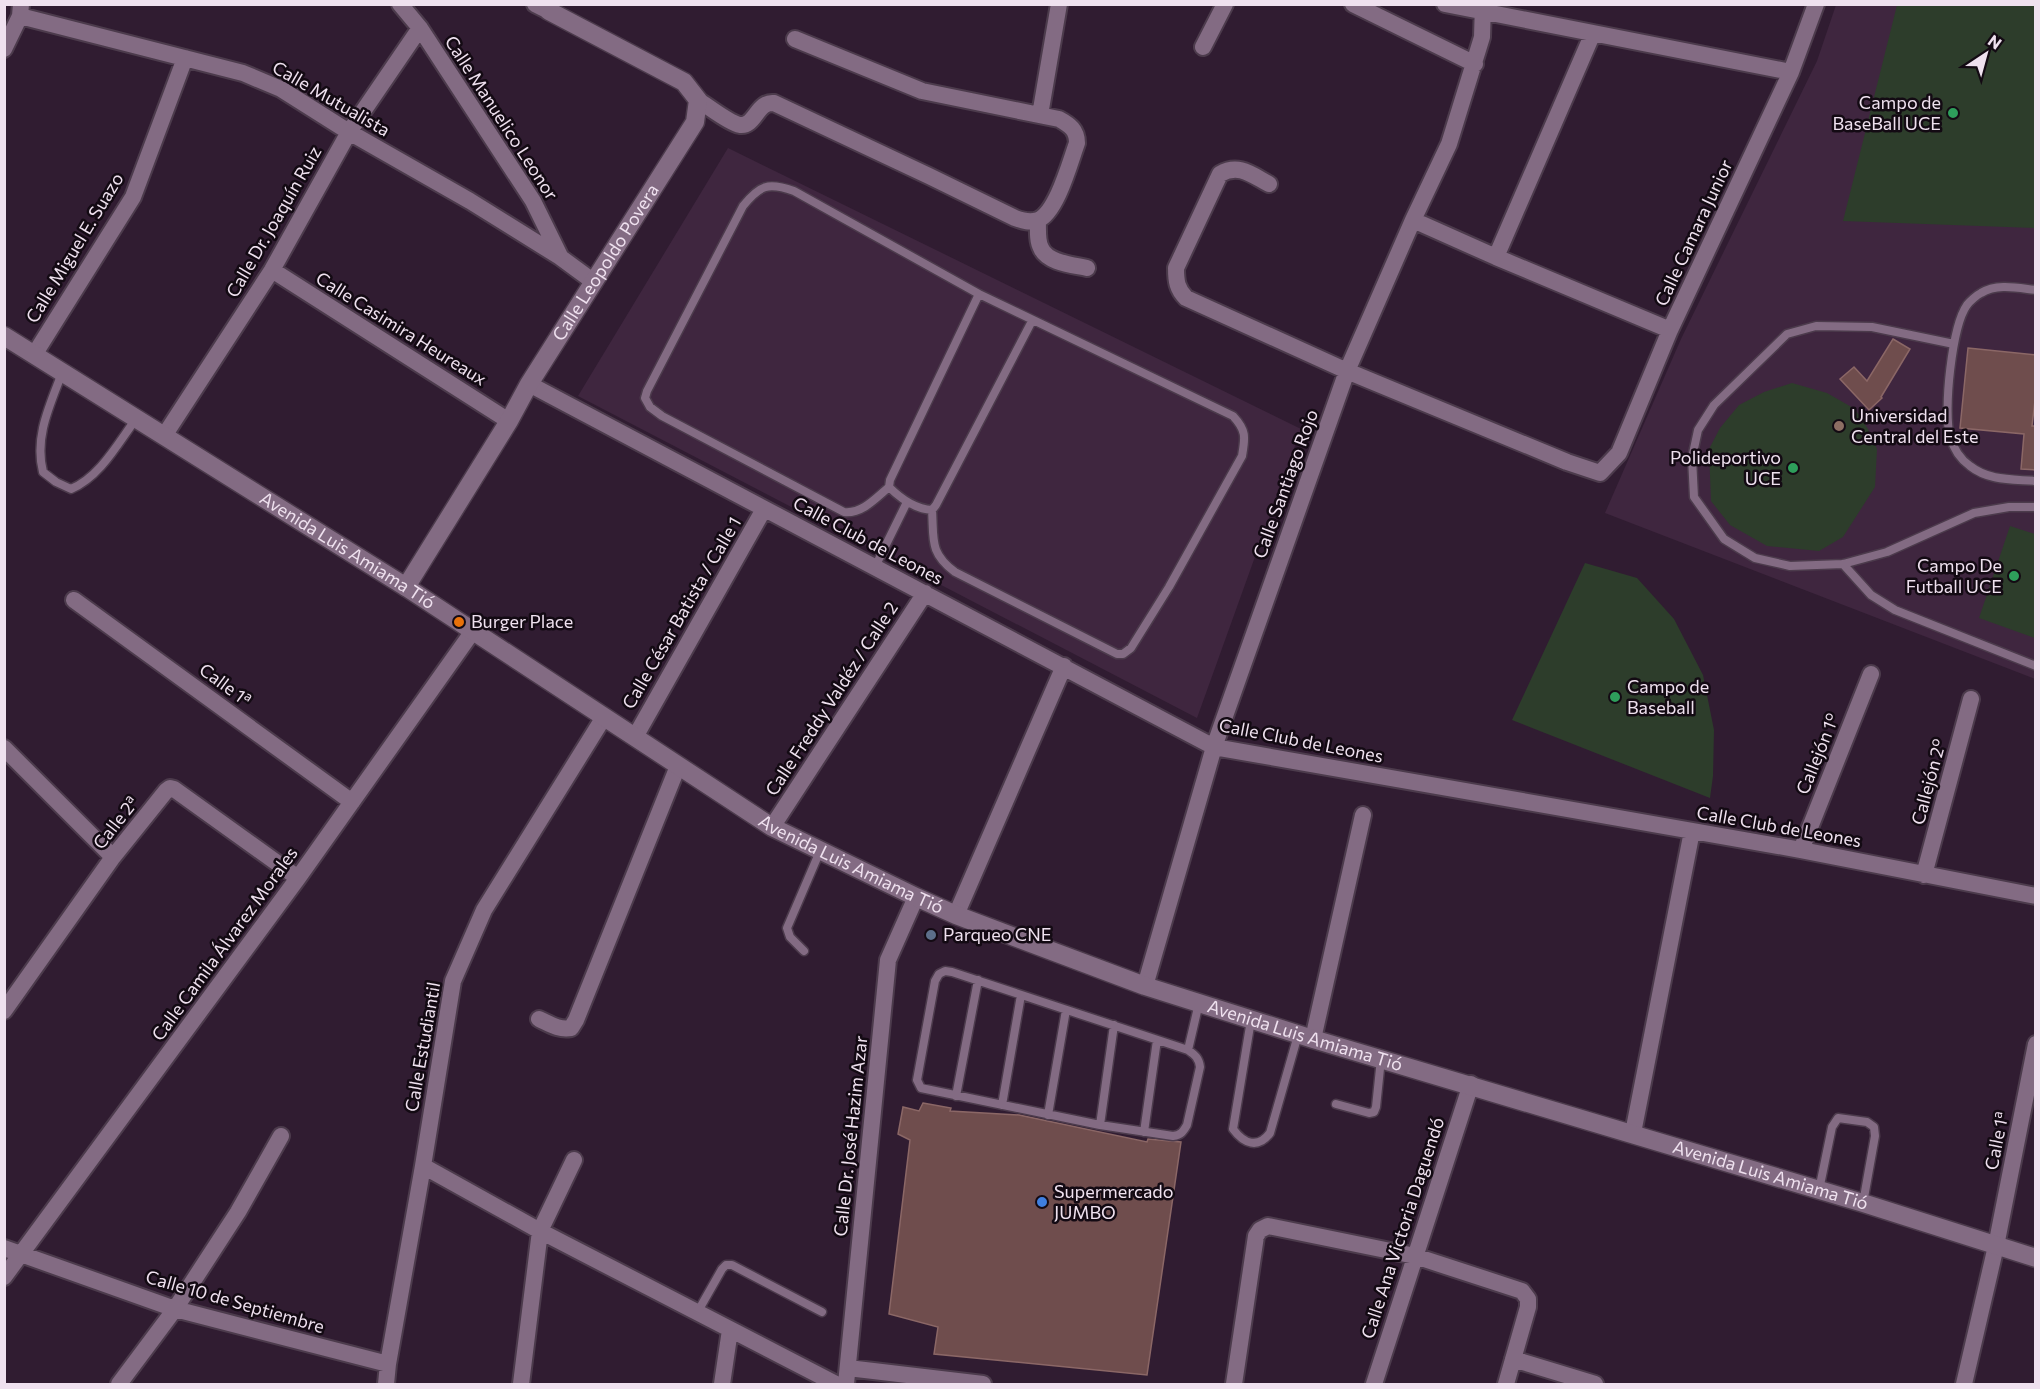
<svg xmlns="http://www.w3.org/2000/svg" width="2040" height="1389" font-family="Commissioner,sans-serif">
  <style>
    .built { fill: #3f263f }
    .green { fill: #2d3d2b }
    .building { fill: #6f4d4d; stroke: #8b6766; stroke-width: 1.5 }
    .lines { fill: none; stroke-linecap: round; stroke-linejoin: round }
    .lane-casing { stroke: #4c3b4c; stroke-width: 11 }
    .street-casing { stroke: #4c3b4c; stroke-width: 20 }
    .secondary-casing { stroke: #4c3b4c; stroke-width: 21 }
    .lane { stroke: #836b83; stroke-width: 8 }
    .street { stroke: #836b83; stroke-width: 16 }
    .secondary { stroke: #836b83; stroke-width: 18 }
    .leisure-dot { fill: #2e9e5b; stroke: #130a13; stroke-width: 2 }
    .education-dot { fill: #8d6e63; stroke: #130a13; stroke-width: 2 }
    .food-dot { fill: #e8710a; stroke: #130a13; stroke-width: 2 }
    .service-dot { fill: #5c6f8a; stroke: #130a13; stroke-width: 2 }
    .shop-dot { fill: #3f7fe0; stroke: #130a13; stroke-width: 2 }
    .labels { text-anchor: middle; stroke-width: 5; stroke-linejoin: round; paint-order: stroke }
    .street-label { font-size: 18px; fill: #efe1ef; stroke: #130a13 }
    .poi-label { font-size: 18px; fill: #efe1ef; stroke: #130a13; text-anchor: start }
  </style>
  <rect width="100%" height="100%" fill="#301c31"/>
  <path class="built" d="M1836 5H2035V679L1605 513 1681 339 1817 61Z
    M728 148 1301 429 1197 718 578 396Z"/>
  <path class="green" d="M1897 5H2035V228L1843 221Z
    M1792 383 1827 393 1855 409 1868 429 1877 449 1875 487 1843 537 1819 551 1767 546 1730 525 1711 501 1709 449 1720 428 1739 405 1764 392Z
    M2010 526 2035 534V638L1979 618Z
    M1585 563 1637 578 1674 619 1703 675 1714 730 1713 776 1710 798 1512 720Z"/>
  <path class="building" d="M1893 339 1910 349 1881 397 1882 398 1869 410 1840 379 1854 367 1867 381Z
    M1968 348 2036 355V392L2032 426H2036V470L2021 469 2024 434 1960 428Z
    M923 1103 951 1108 950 1111 1019 1115 1147 1142 1148 1139 1181 1142 1147 1375 934 1354 938 1327 889 1314 910 1140 898 1134 903 1107 919 1111Z"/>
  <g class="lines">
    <g class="lane-casing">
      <path id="lane" d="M2036 290C2018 288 1997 283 1981 293 1977 295 1970 301 1967 305 1952 326 1943 411 1950 436 1953 447 1960 459 1970 466 1989 481 2012 479 2036 481
        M979 294 890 480 889 487C900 498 916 509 932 510L936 505 1032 321
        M1954 344 1872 327 1816 326 1787 334 1714 405 1698 430 1692 458 1694 497 1724 539 1755 558 1790 566 1843 564 1887 552 1974 513 2009 507H2036
        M62 373C50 405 34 437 43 472L56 482 71 489C100 477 118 443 136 419
        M889 487C876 498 862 514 844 512L662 416 650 407 645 398 647 391 743 206C760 185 768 182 794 191L979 294 1233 416C1247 431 1245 438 1242 456L1169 587 1131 648 1123 654H1117L955 572C929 553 934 539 932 510
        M1843 564 1871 595 1895 610 2036 666
        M875 567 907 502
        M804 951 790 937 787 928 820 851
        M945 971 952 972 1188 1050C1195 1055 1199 1058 1200 1067L1187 1125C1183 1132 1181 1135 1173 1136L1100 1125 921 1088 917 1080 935 981 939 974Z
        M1251 1020 1233 1129C1244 1144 1258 1149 1270 1133L1298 1035
        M1188 1050 1199 1003
        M956 1096 978 980
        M1336 1104 1369 1113 1374 1112 1376 1107 1381 1059
        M1002 1105 1021 995
        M1048 1115 1066 1010
        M1100 1125 1114 1025
        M1144 1132 1157 1040
        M1819 1190 1832 1127 1838 1118 1867 1122 1874 1127 1875 1136 1863 1203
        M697 1313 722 1269 726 1265H732L822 1312"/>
    </g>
    <g class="street-casing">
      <path id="street" d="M400 4 420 28 533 201 560 256
        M535 4 549 11
        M1353 4 1475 64
        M1445 4 1791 72
        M20 16 243 73 281 89 349 132 470 201 560 257 594 282
        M1203 47 1225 4
        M4 49 20 16 21 4
        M698 100C708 106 729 123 740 125 755 127 757 101 774 103L929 176 1015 218C1023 221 1030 223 1038 220 1057 212 1070 162 1077 143 1077 130 1070 125 1059 119L922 91 795 39
        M1040 115 1059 4
        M1269 184C1252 175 1239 163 1220 174L1176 268C1176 281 1177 289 1186 298L1347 371 1567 462 1600 473 1619 453 1670 330 1791 72 1816 4
        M1038 220C1038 229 1037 241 1041 248 1047 263 1074 265 1087 268
        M1413 220 1496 257 1670 330
        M1496 257 1593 33
        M272 270 509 421
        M34 355 133 197 185 58
        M529 384 1214 747 1801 850 2036 896
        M164 436 272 270 349 132 420 28
        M74 600 352 802
        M635 737 764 509
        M4 748 113 857
        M772 827 925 593
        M1801 850 1871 674
        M1924 875 1971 699
        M956 915 1064 666
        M1145 986 1214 747 1347 371 1413 220 1449 144 1482 37 1483 4
        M4 1011 113 857 166 791 170 788 174 789 298 878
        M539 1019C550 1024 558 1030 571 1028L576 1020 678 766
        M1313 1039 1363 815
        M1633 1133 1692 831
        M423 1166 540 1231 836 1384
        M4 1248 175 1309 388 1364
        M4 1277 298 878 473 631
        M1513 1359 1595 1384
        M848 1368 983 1384
        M119 1384 175 1309 238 1212 281 1136
        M386 1384 388 1364 423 1166 453 981 484 910 604 717
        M521 1384 540 1231 574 1160
        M722 1384 730 1330
        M846 1384 888 960 916 897
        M1234 1384 1256 1236 1260 1230 1268 1226 1415 1256 1522 1291 1528 1299V1307L1506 1384
        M1374 1384 1471 1084
        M1964 1384 1996 1246 2036 1044"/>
    </g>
    <g class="secondary-casing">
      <g id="secondary">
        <path id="s1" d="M4 336 406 587 772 827 916 897 956 915 1145 986 1313 1039 1863 1203 2036 1258"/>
        <path id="s2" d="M406 587 509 421 529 384 695 122 698 100 684 82 549 11 547 4"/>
      </g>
    </g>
    <use href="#lane" class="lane"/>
    <use href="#street" class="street"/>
    <use href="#secondary" class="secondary"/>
  </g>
  <g class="leisure-dot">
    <circle cx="1953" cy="113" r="6"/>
    <circle cx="1793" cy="468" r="6"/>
    <circle cx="2014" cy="576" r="6"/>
    <circle cx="1615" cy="697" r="6"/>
  </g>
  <circle class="education-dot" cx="1839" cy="426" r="6"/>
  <circle class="food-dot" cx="459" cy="622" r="6"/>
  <circle class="service-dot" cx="931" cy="935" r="6"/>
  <circle class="shop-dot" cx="1042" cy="1202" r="6"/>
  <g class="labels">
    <g class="street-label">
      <text transform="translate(331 99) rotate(30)" y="6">Calle Mutualista</text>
      <text transform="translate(501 118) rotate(57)" y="6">Calle Manuelico Leonor</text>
      <text transform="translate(274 222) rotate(-60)" y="6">Calle Dr. Joaquín Ruiz</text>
      <text transform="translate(1694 233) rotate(-65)" y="6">Calle Camara Junior</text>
      <text transform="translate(75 248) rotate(-59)" y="6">Calle Miguel E. Suazo</text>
      <text dy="6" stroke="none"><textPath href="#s2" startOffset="381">Calle Leopoldo Povera</textPath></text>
      <text transform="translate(401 329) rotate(32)" y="6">Calle Casimira Heureaux</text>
      <text transform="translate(1286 484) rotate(-70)" y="6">Calle Santiago Rojo</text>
      <text transform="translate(868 541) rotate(28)" y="6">Calle Club de Leones</text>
      <text dy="6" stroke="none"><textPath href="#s1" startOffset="405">Avenida Luis Amiama Tió</textPath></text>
      <text transform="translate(682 613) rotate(-60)" y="6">Calle César Batista / Calle 1</text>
      <text transform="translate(225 685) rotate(36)" y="6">Calle 1ª</text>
      <text transform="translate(832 699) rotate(-57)" y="6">Calle Freddy Valdéz / Calle 2</text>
      <text transform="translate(1301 741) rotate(11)" y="6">Calle Club de Leones</text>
      <text transform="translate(1818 754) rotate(-68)" y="6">Callejón 1º</text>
      <text transform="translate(1929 782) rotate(-75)" y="6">Callejón 2º</text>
      <text transform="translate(116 823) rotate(-52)" y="6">Calle 2ª</text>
      <text transform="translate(1779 827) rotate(10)" y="6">Calle Club de Leones</text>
      <text dy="6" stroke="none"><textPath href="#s1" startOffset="999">Avenida Luis Amiama Tió</textPath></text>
      <text transform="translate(225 944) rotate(-54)" y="6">Calle Camila Álvarez Morales</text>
      <text dy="6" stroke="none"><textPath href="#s1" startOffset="1485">Avenida Luis Amiama Tió</textPath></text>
      <text transform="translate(423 1047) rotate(-80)" y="6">Calle Estudiantil</text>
      <text transform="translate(851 1136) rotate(-84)" y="6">Calle Dr. José Hazim Azar</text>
      <text transform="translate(1997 1141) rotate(-79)" y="6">Calle 1ª</text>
      <text dy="6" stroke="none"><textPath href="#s1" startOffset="1971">Avenida Luis Amiama Tió</textPath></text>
      <text transform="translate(1403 1228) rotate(-72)" y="6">Calle Ana Victoria Daguendó</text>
      <text transform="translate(235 1302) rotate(16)" y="6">Calle 10 de Septiembre</text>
    </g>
    <g class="poi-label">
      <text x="1941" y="109" text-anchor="end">Campo de<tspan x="1941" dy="21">BaseBall UCE</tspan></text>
      <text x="1851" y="422">Universidad<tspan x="1851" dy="21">Central del Este</tspan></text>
      <text x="1781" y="464" text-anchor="end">Polideportivo<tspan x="1781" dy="21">UCE</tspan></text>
      <text x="2002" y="572" text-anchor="end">Campo De<tspan x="2002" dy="21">Futball UCE</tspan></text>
      <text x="471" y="628">Burger Place</text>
      <text x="1627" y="693">Campo de<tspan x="1627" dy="21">Baseball</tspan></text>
      <text x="943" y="941">Parqueo CNE</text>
      <text x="1054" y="1198">Supermercado<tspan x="1054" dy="21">JUMBO</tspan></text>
    </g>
  </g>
  <rect width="2040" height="1389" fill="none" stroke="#efe1ef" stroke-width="12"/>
  <g transform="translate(1986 54) rotate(36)" stroke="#130a13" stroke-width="4.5" paint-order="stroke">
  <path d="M0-4.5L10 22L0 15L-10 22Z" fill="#efe1ef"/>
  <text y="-9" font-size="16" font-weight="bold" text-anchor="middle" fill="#efe1ef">N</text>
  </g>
</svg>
